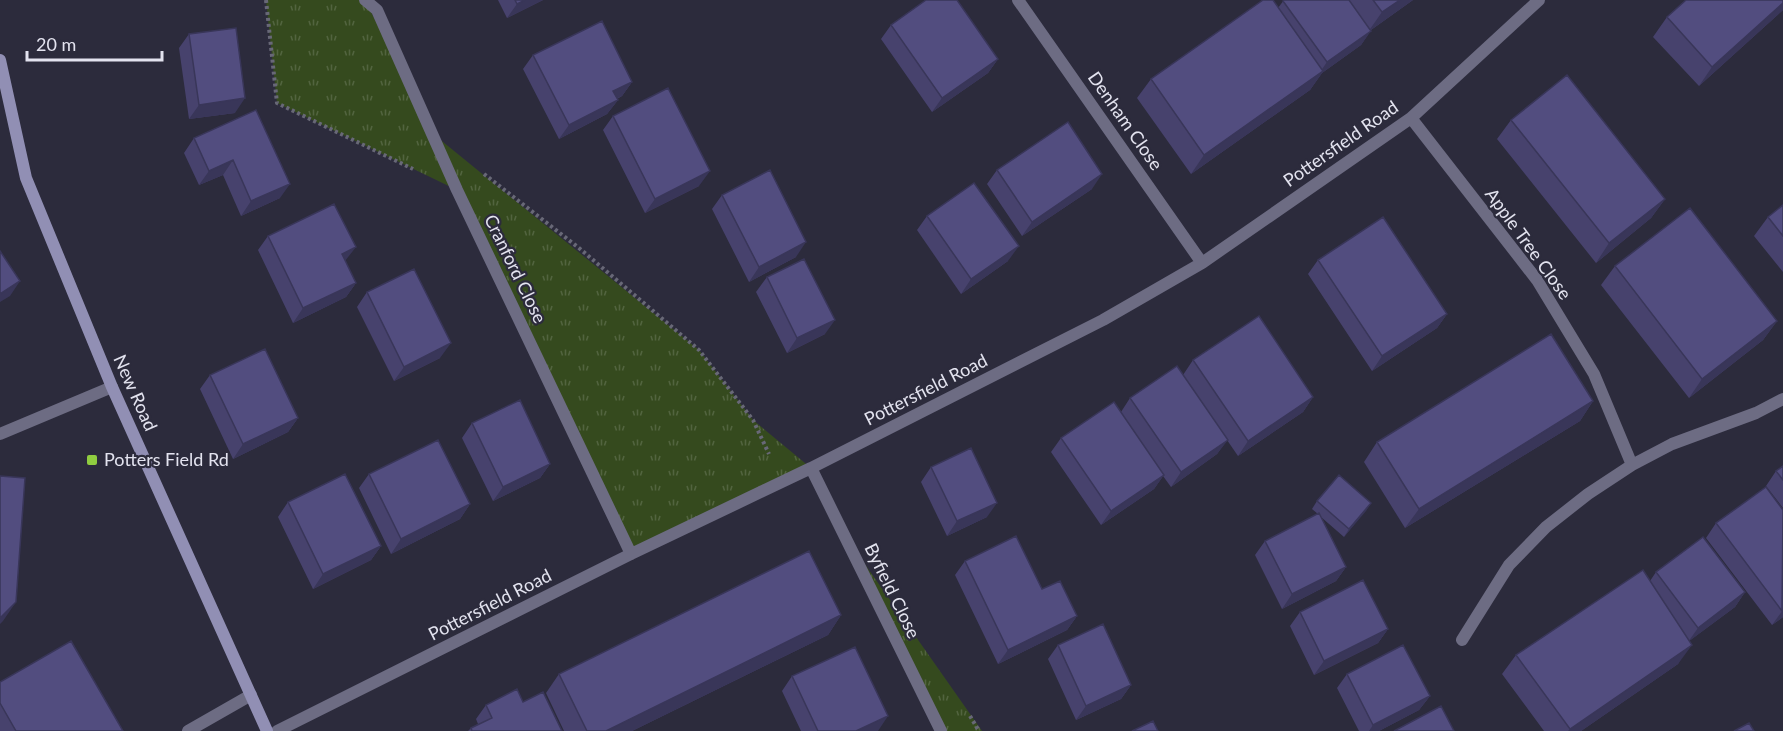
<svg xmlns="http://www.w3.org/2000/svg" width="1783" height="731" font-family="Lato,sans-serif">
  <style>
    .grass { fill: url(#grass-tufts) }
    .lines { fill: none; stroke-linecap: round; stroke-linejoin: round }
    .path { stroke: #686877; stroke-width: 4; stroke-dasharray: 3 3; stroke-linecap: butt }
    .lane { stroke: #6d6c83; stroke-width: 12 }
    .street { stroke: #6d6c83; stroke-width: 12 }
    .secondary { stroke: #918fb4; stroke-width: 12 }
    .wall { fill: #47426d }
    .shaded-wall { fill: #393659 }
    .building { fill: #524d7f; stroke: #393659; stroke-width: 1.5 }
    .poi-dot { fill: #90cd40; stroke: #2c2b3c; stroke-width: 2 }
    .labels { text-anchor: middle; stroke-width: 4.5; stroke-linejoin: round; paint-order: stroke }
    .street-label { font-size: 18px; fill: #e3e3ef; stroke: #2c2b3c }
    .poi-label { font-size: 18px; fill: #e3e3ef; stroke: #2c2b3c; text-anchor: start }
  </style>
  <defs>
    <pattern id="grass-tufts" width="24" height="20" patternUnits="userSpaceOnUse" patternTransform="scale(1.5)"><rect width="24" height="20" fill="#354a1e"/><path d="M3 7l-1-3M5 7V3M7 7l1-3M15 17l-1-3M17 17v-4M19 17l1-3" fill="none" stroke="#52643f"/></pattern>
  </defs>
  <rect width="100%" height="100%" fill="#2c2b3c"/>
  <path class="grass" d="M266 0H365L432 133 699 350 753 420 811 468 631 554 457 190 277 103Z
    M843 533 982 731H941Z"/>
  <g class="lines">
    <path class="path" d="M266 0 277 103 413 169
      M484 174 579 248 699 350 753 420 769 454
      M970 716 979 731"/>
    <path class="lane" d="M188 731 251 695"/>
    <path class="street" d="M365 0 377 10 457 190 631 554
      M1018 0 1202 263
      M1411 118 1537 280 1594 374 1632 465
      M0 434 112 387
      M811 468 941 731
      M1462 640 1509 565 1546 527 1588 494 1632 465 1672 444 1756 413 1783 399
      M277 731 631 554 811 468 1103 320 1202 263 1411 118 1539 0"/>
    <path class="secondary" d="M0 60 26 178 112 387 267 731"/>
  </g>
  <path class="wall" d="M498 0H543L507 18Z
    M1284 0H1413L1371 30 1361 45 1322 73 1310 90 1191 174 1137 98 1151 79 1278 8Z
    M1783 0V10L1699 86 1653 37 1667 17Z
    M891 25 998 59 988 73 932 112 881 39Z
    M189 34 235 113 189 119 179 48Z
    M533 55 632 82 622 96 617 99 618 100 607 114 559 139 523 69Z
    M256 110 280 198 241 216 223 175 199 185 184 153 194 138Z
    M613 116 699 186 645 213 603 130Z
    M1511 120 1665 199 1651 218 1596 263 1497 139Z
    M997 170 1092 189 1022 236 987 184Z
    M722 195 796 257 749 282 712 209Z
    M1783 205V272L1754 236 1768 217Z
    M927 216 1008 261 961 294 917 230Z
    M268 236 356 283 346 297 293 323 258 250Z
    M1318 260 1447 314 1437 328 1372 371 1308 274Z
    M1615 266 1777 321 1763 340 1689 398 1601 285Z
    M767 277 825 334 787 353 756 292Z
    M367 292 440 358 394 381 357 307Z
    M1193 360 1313 397 1303 412 1238 456 1227 440 1217 454 1171 487 1163 476 1154 489 1101 525 1051 452 1061 438 1121 412 1130 398 1183 375Z
    M210 375 298 418 288 432 233 459 200 389Z
    M1593 401 1580 421 1405 528 1364 462 1377 442Z
    M472 423 550 464 540 478 493 501 462 438Z
    M1783 466V508L1766 486 1776 471Z
    M931 467 987 517 947 536 921 482Z
    M369 474 470 504 460 519 391 554 359 488Z
    M1317 501 1371 503 1344 537 1321 517 1346 567 1336 581 1282 609 1255 555 1265 541 1318 514 1312 509Z
    M288 502 381 546 371 560 313 589 278 517Z
    M1783 510V617L1772 625 1706 538 1716 523Z
    M965 561 1042 589 1077 616 1067 630 998 664 955 575Z
    M1656 572 1745 592 1735 607 1689 641 1678 664 1581 731H1544L1502 674 1516 655 1650 581Z
    M1300 612 1388 629 1378 643 1314 675 1290 626Z
    M841 615 828 635 632 731H564L546 693 559 674Z
    M1058 645 1131 685 1121 699 1076 720 1048 659Z
    M1347 674 1430 696 1419 710 1379 731H1359L1337 688Z
    M792 676 878 731H801L782 691Z
    M0 682 123 731H0Z
    M523 702 562 731H468L471 728 478 724 476 719 486 705Z"/>
  <path class="shaded-wall" d="M525 0H543L507 18 517 4Z
    M1400 0H1413L1368 32 1382 12Z
    M1783 3V10L1699 86 1712 67Z
    M1371 31 1361 45 1322 73 1310 90 1191 174 1204 155 1318 75 1327 62Z
    M998 59 988 73 932 112 942 98Z
    M632 82 622 96 603 105 613 91Z
    M245 98 235 113 189 119 199 105Z
    M618 100 607 114 559 139 569 125Z
    M233 160 223 175 199 185 209 171Z
    M710 171 699 186 645 213 655 199Z
    M1102 174 1092 189 1022 236 1032 222Z
    M290 184 280 198 241 216 251 201Z
    M1665 199 1651 218 1596 263 1609 243Z
    M806 242 796 257 749 282 759 267Z
    M1019 246 1008 261 961 294 971 279Z
    M356 247 345 261 342 254Z
    M20 281 10 296 0 302V294Z
    M356 283 346 297 293 323 303 308Z
    M1447 314 1437 328 1372 371 1382 356Z
    M835 320 825 334 787 353 797 338Z
    M1777 321 1763 340 1689 398 1702 379Z
    M451 343 440 358 394 381 404 367Z
    M1313 397 1303 412 1238 456 1248 441Z
    M1593 401 1580 421 1405 528 1419 509Z
    M298 418 288 432 233 459 243 444Z
    M1228 440 1217 454 1171 487 1181 472Z
    M550 464 540 478 493 501 503 487Z
    M1164 475 1154 489 1101 525 1111 511Z
    M997 503 987 517 947 536 957 521Z
    M1371 503 1366 511 1344 537 1349 529Z
    M470 504 460 519 391 554 401 539Z
    M381 546 371 560 313 589 323 574Z
    M1346 567 1336 581 1282 609 1292 594Z
    M1745 592 1735 607 1688 642 1698 628Z
    M16 602 3 621 0 624V618Z
    M1783 610V617L1772 625Z
    M841 615 828 635 632 731H606Z
    M1077 616 1067 630 998 664 1008 650Z
    M1388 629 1378 643 1314 675 1324 661Z
    M1692 645 1678 664 1581 731H1568L1570 729Z
    M1131 685 1121 699 1076 720 1086 706Z
    M1430 696 1419 710 1379 731H1369L1373 725Z
    M888 716 878 731H856Z"/>
  <path class="building" d="M515 0H525L517 4Z
    M926 0H957L998 59 942 98 891 25Z
    M1263 0H1273L1323 71 1204 155 1151 79Z
    M1284 0H1349L1371 31 1327 62 1283 1Z
    M1373 0H1400L1382 12Z
    M1686 0H1783V3L1712 67 1667 17Z
    M602 21 632 82 613 91 618 100 569 125 533 55Z
    M236 28 245 98 199 105 189 34Z
    M1567 75 1665 199 1609 243 1511 120Z
    M668 88 710 171 655 199 613 116Z
    M256 110 290 184 251 201 233 160 209 171 194 138Z
    M1068 122 1102 174 1032 222 997 170Z
    M770 170 806 242 759 267 722 195Z
    M974 183 1019 246 971 279 927 216Z
    M334 204 356 247 342 254 356 283 303 308 268 236Z
    M1783 205V236L1768 217Z
    M1690 208 1777 321 1702 379 1615 266Z
    M1383 217 1447 314 1382 356 1318 260Z
    M0 251 20 281 0 294Z
    M804 259 835 320 797 338 767 277Z
    M414 269 451 343 404 367 367 292Z
    M1259 316 1313 397 1248 441 1193 360Z
    M1551 334 1593 401 1419 509 1377 442Z
    M265 349 298 418 243 444 210 375Z
    M1177 366 1228 440 1181 472 1130 398Z
    M520 400 550 464 503 487 472 423Z
    M1114 402 1164 475 1111 511 1061 438Z
    M438 440 470 504 401 539 369 474Z
    M971 448 997 503 957 521 931 467Z
    M1783 466V480L1776 471Z
    M345 474 381 546 323 574 288 502Z
    M1339 475 1371 503 1349 529 1317 501Z
    M0 476 25 478 16 602 0 618Z
    M1766 487 1783 510 1782 611 1716 523Z
    M1319 513 1346 567 1292 594 1265 541Z
    M1016 536 1042 589 1060 581 1077 616 1008 650 965 561Z
    M1703 537 1745 592 1698 628 1656 572Z
    M809 551 841 615 606 731H587L559 674Z
    M1643 570 1692 645 1570 729 1516 655Z
    M1363 580 1388 629 1324 661 1300 612Z
    M1103 624 1131 685 1086 706 1058 645Z
    M71 641 123 731H16L0 703V682Z
    M1403 645 1430 696 1373 725 1347 674Z
    M855 647 888 716 856 731H818L792 676Z
    M517 689 523 702 543 692 562 731H472L471 728 492 718 486 705Z
    M1441 706 1454 731H1394Z
    M1153 721 1158 731H1132Z
    M1749 723 1754 731H1734Z"/>
  <rect class="poi-dot" x="86" y="454" width="12" height="12" rx="3"/>
  <g class="labels">
    <g class="street-label">
      <text transform="translate(1125 121) rotate(55)" y="6">Denham Close</text>
      <text transform="translate(1341 144) rotate(-35)" y="6">Pottersfield Road</text>
      <text transform="translate(1528 244) rotate(54)" y="6">Apple Tree Close</text>
      <text transform="translate(515 269) rotate(64)" y="6">Cranford Close</text>
      <text transform="translate(926 390) rotate(-27)" y="6">Pottersfield Road</text>
      <text transform="translate(135 393) rotate(66)" y="6">New Road</text>
      <text transform="translate(892 591) rotate(64)" y="6">Byfield Close</text>
      <text transform="translate(490 605) rotate(-27)" y="6">Pottersfield Road</text>
    </g>
    <g class="poi-label">
      <text x="104" y="466">Potters Field Rd</text>
    </g>
  </g>
  <path d="M27 51v9h135v-9" fill="none" stroke="#e3e3ef" stroke-width="3"/>
  <text x="36" y="51" font-size="18" fill="#e3e3ef" stroke="#2c2b3c" stroke-width="4.5" paint-order="stroke">20 m</text>
</svg>
